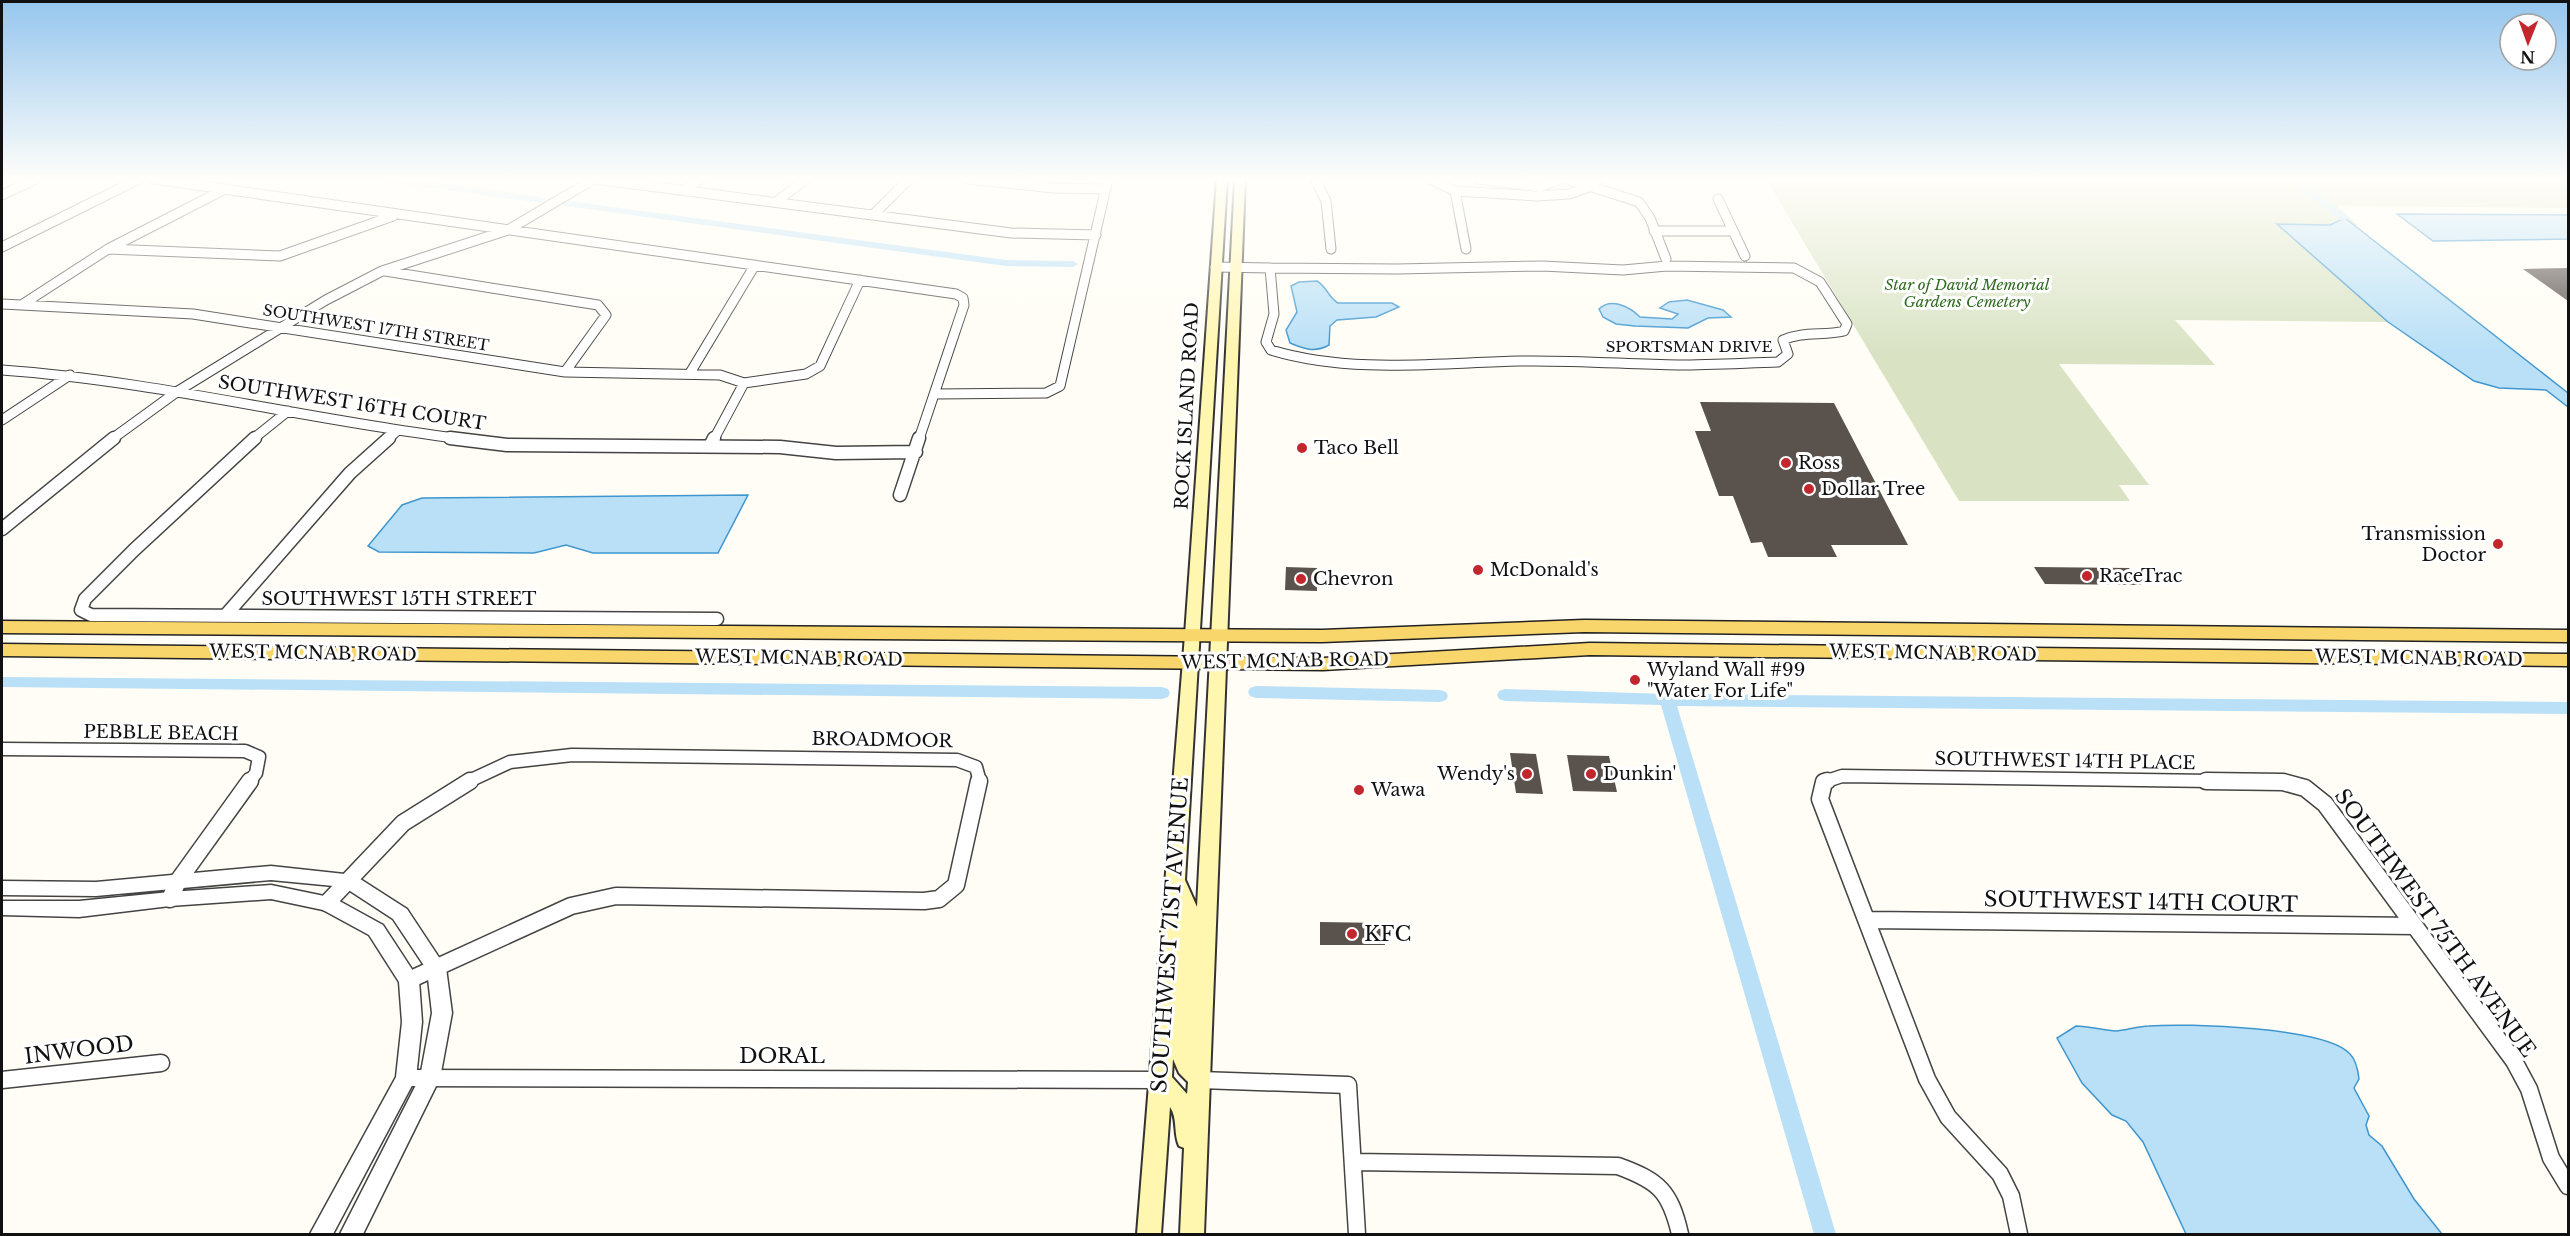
<svg xmlns="http://www.w3.org/2000/svg" width="2570" height="1236" font-family="'Libre Baskerville',serif">
  <style>
    .cemetery { fill: #d9e3c4 }
    .water { fill: #b9e0f7; stroke: #3f96cf; stroke-width: 1.5 }
    .lines { fill: none; stroke-linecap: round; stroke-linejoin: round }
    .canal { fill: #b9e0f7; fill-rule: evenodd }
    .building { fill: #5a524d }
    .minor-far2-casing { stroke: #444; stroke-width: 11 }
    .minor-far1-casing { stroke: #444; stroke-width: 15 }
    .minor-casing { stroke: #444; stroke-width: 19 }
    .tertiary-casing { stroke: #444; stroke-width: 3 }
    .secondary-casing { stroke: #333; stroke-width: 4 }
    .primary-casing { stroke: #222; stroke-width: 3 }
    .minor-far2 { stroke: #fff; stroke-width: 9 }
    .minor-far1 { stroke: #fff; stroke-width: 12 }
    .minor { stroke: #fff; stroke-width: 16 }
    .tertiary { fill: #fff; fill-rule: evenodd }
    .secondary { fill: #fff6b0; fill-rule: evenodd }
    .primary { fill: #f9d66b; fill-rule: evenodd }
    .poi-dot { fill: #c4262e; stroke: #fff; stroke-width: 2 }
    .labels { text-anchor: middle; stroke-width: 6; stroke-linejoin: round; paint-order: stroke }
    .far-park-label { font-size: 15px; font-style: italic; fill: #2f6b1f; stroke: #fff }
    .far-street-label { font-size: 15px; fill: #111; stroke: #fff }
    .street-label { font-size: 18px; fill: #111; stroke: #fff }
    .poi-label { font-size: 18px; fill: #111; stroke: #fff; text-anchor: start }
    .near-street-label { font-size: 21px; fill: #111; stroke: #fff }
    .near-poi-label { font-size: 21px; fill: #111; stroke: #fff; text-anchor: start }
  </style>
  <rect width="100%" height="100%" fill="#fffdf5"/>
  <path class="cemetery" d="M1766 179H2568V208L2337 206 2358 225 2278 224 2388 322 2175 320 2215 365 2059 364 2149 485H2119L2130 501H1959Z"/>
  <path class="water" d="M2397 214 2568 215V239L2433 241Z
    M2345 218 2568 393V407L2546 390 2499 388 2474 381 2388 322 2277 224 2330 225Z
    M1317 281C1327 287 1328 297 1338 303H1392L1399 307 1376 317 1337 320 1330 326 1329 345C1315 353 1304 349 1290 343L1286 330 1297 312 1291 286 1299 282Z
    M1687 300 1723 310 1731 317 1708 318 1688 328 1635 326 1616 324 1603 317 1599 309C1611 297 1630 307 1640 317L1672 319 1678 314 1660 308 1669 302Z
    M748 495 718 553H593L566 545 534 553 379 552 368 546 402 505 422 498Z
    M2076 1026C2090 1026 2104 1031 2117 1031 2128 1030 2138 1026 2149 1026 2186 1023 2327 1027 2350 1054 2356 1060 2358 1070 2359 1079L2354 1088 2369 1116 2366 1125 2369 1135 2382 1146 2414 1199 2442 1234H2186L2143 1142 2126 1121 2112 1115 2082 1083 2057 1038Z"/>
  <g class="lines">
    <path class="canal" d="M382 179H410L541 197 546 200 541 203 387 182Z
      M2298 184H2304L2350 218 2341 220 2298 188Z
      M569 201 1006 260 1073 261 1078 264 1073 267 1006 266 565 206 564 204Z
      M2 677 1162 687 1168 689 1170 693 1168 697 1162 699 2 687Z
      M1256 686 1440 690 1446 692 1448 696 1446 700 1440 702 1256 698 1250 696 1248 692 1250 688Z
      M1505 689 1667 694 2568 702V714L1677 706 1836 1234H1814L1661 705 1505 701 1499 699 1497 695 1499 691Z"/>
  </g>
  <path class="building" d="M2568 268V301L2523 269Z
    M1700 402 1834 403 1908 545H1831L1837 557H1768L1762 542 1751 543 1733 496H1719L1695 431H1711Z
    M1286 567 1317 568V591L1285 590Z
    M2034 567 2129 568 2141 585 2045 584Z
    M1510 753 1536 754 1543 794 1516 793Z
    M1567 755 1609 756 1617 792 1573 791Z
    M1320 922 1384 923 1385 945H1320Z"/>
  <g class="lines">
    <g class="minor-far2-casing">
      <path id="minor-far2" d="M154 179 956 294 963 298 964 305 919 439
        M595 179 1011 233 1096 235
        M968 179 1053 188 1106 189
        M1315 179 1326 201 1331 249
        M1430 179 1455 191 1537 196 1569 194 1589 187 1598 179
        M1479 179 1540 187 1560 179
        M1567 179 1639 202 1650 218 1666 259
        M685 190 700 179
        M1455 191 1466 249
        M2 195 36 179
        M1718 199 1745 256
        M776 202 806 179
        M873 215 909 179
        M1654 231H1733
        M2 247 139 179
        M108 249 280 256 393 216
        M1542 266 1623 270 1667 266 1794 268 1820 282 1847 324 1844 331C1824 336 1803 331 1783 340L1788 354 1778 362C1745 363 1711 365 1678 365 1625 364 1572 360 1519 361 1437 363 1350 374 1271 350L1266 342 1274 314 1270 268 1397 269Z
        M1215 267 1270 268
        M385 271 598 305 606 315 565 372
        M2 304 193 314 565 372 720 375 744 383 806 374 820 366 860 280
        M23 304 108 249 225 189
        M2 370C157 381 308 420 462 439
        M690 373 755 265
        M935 394 1046 393 1060 386 1108 179
        M2 420 70 375
        M112 439 178 391 326 300 382 271 508 230 594 179
        M253 439 288 411
        M388 439 397 431
        M714 439 744 383"/>
    </g>
    <g class="minor-far1-casing">
      <path id="minor-far1" d="M255 438 134 550 85 599 81 610 91 615 717 619
        M450 438 507 445 780 447 836 453 916 452
        M710 446 714 438
        M900 495 919 438
        M2 529 114 438
        M225 616 350 473 389 438
        M2 749 245 751 259 757 256 773 249 782
        M467 782 510 762 572 755 957 760 976 767 980 782
        M1824 782 1842 776 2285 782"/>
    </g>
    <g class="minor-casing">
      <path id="minor" d="M1827 781 1824 782 1820 799 1927 1079 1948 1117 2000 1174 2011 1196 2019 1234
        M2206 781 2283 782 2305 788 2325 804 2514 1061 2529 1089 2551 1158 2568 1186
        M170 899 178 881 250 781
        M327 903 403 823 470 781
        M1868 920 2415 926
        M409 980 571 906 616 896 924 901 939 899 956 885 979 781
        M406 1078 1159 1080
        M2 1080 161 1063
        M1200 1080 1348 1085 1357 1234
        M1353 1162 1618 1166C1659 1181 1670 1191 1680 1234"/>
    </g>
    <g class="tertiary-casing">
      <path id="tertiary" d="M271 866 354 875 407 909 446 968 452 1013 440 1078 363 1234H340L420 1077 432 1013 427 970 393 919 344 887 271 880 96 896 2 895V881L96 882Z
        M271 885 334 898 383 925 419 980 422 1022 416 1078 333 1234H310L396 1077 402 1022 399 982 369 935 323 910 271 899 170 906 79 917 2 915V901H79L170 892Z"/>
    </g>
    <g class="secondary-casing">
      <path id="secondary" d="M1217 179H1227L1185 880 1197 907 1235 179H1245L1204 1234H1180L1184 1148 1179 1146C1173 1133 1178 1119 1170 1107L1161 1234H1137L1185 635ZM1173 1059 1179 1073 1188 1082 1187 1094 1172 1077Z"/>
    </g>
    <g class="primary-casing">
      <path id="primary" d="M1584 620 2568 630V642L1584 632 1322 642 2 633V621L1322 630Z
        M1590 643 2568 654V666L1590 655 1323 670 2 656V644L1323 658Z"/>
    </g>
    <use href="#minor-far2" class="minor-far2"/>
    <use href="#minor-far1" class="minor-far1"/>
    <use href="#minor" class="minor"/>
    <use href="#tertiary" class="tertiary"/>
    <use href="#secondary" class="secondary"/>
    <use href="#primary" class="primary"/>
  </g>
  <linearGradient id="sky" x2="0" y2="1"><stop stop-color="#95c6ee"/><stop offset="0.51" stop-color="#fffefa"/><stop offset="1" stop-color="#fffefa" stop-opacity="0"/></linearGradient>
  <rect width="2570" height="352" fill="url(#sky)"/>
  <g class="poi-dot">
    <circle cx="1302" cy="448" r="6"/>
    <circle cx="1786" cy="463" r="6"/>
    <circle cx="1809" cy="489" r="6"/>
    <circle cx="2498" cy="544" r="6"/>
    <circle cx="1478" cy="570" r="6"/>
    <circle cx="2087" cy="576" r="6"/>
    <circle cx="1301" cy="579" r="6"/>
    <circle cx="1635" cy="680" r="6"/>
    <circle cx="1527" cy="774" r="6"/>
    <circle cx="1591" cy="774" r="6"/>
    <circle cx="1359" cy="790" r="6"/>
    <circle cx="1352" cy="934" r="6"/>
  </g>
  <g class="labels">
    <g class="far-park-label">
      <text x="1967" y="290">Star of David Memorial<tspan x="1967" dy="17">Gardens Cemetery</tspan></text>
    </g>
    <g class="far-street-label">
      <text transform="translate(376 328) rotate(9)" y="5">SOUTHWEST 17TH STREET</text>
      <text x="1689" y="352">SPORTSMAN DRIVE</text>
    </g>
    <g class="street-label">
      <text transform="translate(352 403) rotate(9)" y="6">SOUTHWEST 16TH COURT</text>
      <text transform="translate(1187 406) rotate(-87)" y="6">ROCK ISLAND ROAD</text>
      <text x="399" y="605">SOUTHWEST 15TH STREET</text>
      <text transform="translate(313 653) rotate(1)" y="6">WEST MCNAB ROAD</text>
      <text transform="translate(1933 653) rotate(1)" y="6">WEST MCNAB ROAD</text>
      <text transform="translate(799 658) rotate(1)" y="6">WEST MCNAB ROAD</text>
      <text transform="translate(2419 658) rotate(1)" y="6">WEST MCNAB ROAD</text>
      <text transform="translate(1285 661) rotate(-1)" y="6">WEST MCNAB ROAD</text>
      <text transform="translate(161 733) rotate(1)" y="6">PEBBLE BEACH</text>
      <text transform="translate(882 740) rotate(1)" y="6">BROADMOOR</text>
      <text transform="translate(2065 761) rotate(1)" y="6">SOUTHWEST 14TH PLACE</text>
    </g>
    <g class="poi-label">
      <text x="1314" y="454">Taco Bell</text>
      <text x="1798" y="469">Ross</text>
      <text x="1821" y="495">Dollar Tree</text>
      <text x="2486" y="540" text-anchor="end">Transmission<tspan x="2486" dy="21">Doctor</tspan></text>
      <text x="1490" y="576">McDonald's</text>
      <text x="2099" y="582">RaceTrac</text>
      <text x="1313" y="585">Chevron</text>
      <text x="1647" y="676">Wyland Wall #99<tspan x="1647" dy="21">"Water For Life"</tspan></text>
      <text x="1515" y="780" text-anchor="end">Wendy's</text>
      <text x="1603" y="780">Dunkin'</text>
      <text x="1371" y="796">Wawa</text>
    </g>
    <g class="near-street-label">
      <text transform="translate(2141 902) rotate(1)" y="7">SOUTHWEST 14TH COURT</text>
      <text transform="translate(2435 923) rotate(54)" y="7">SOUTHWEST 75TH AVENUE</text>
      <text transform="translate(1170 935) rotate(-86)" y="7">SOUTHWEST 71ST AVENUE</text>
      <text transform="translate(79 1050) rotate(-7)" y="7">INWOOD</text>
      <text x="782" y="1063">DORAL</text>
    </g>
    <g class="near-poi-label">
      <text x="1364" y="941">KFC</text>
    </g>
  </g>
  <rect width="2570" height="1236" fill="none" stroke="#111111" stroke-width="6"/>
  <g transform="translate(2528 42) rotate(181)"><circle r="28" fill="#ffffff" stroke="#a0a0a0" stroke-width="1.5"/>
  <path d="M0-4.5L10 22L0 15L-10 22Z" fill="#c4262e"/>
  <text y="-9" font-size="16" font-weight="bold" text-anchor="middle" fill="#111111">N</text>
  </g>
</svg>
